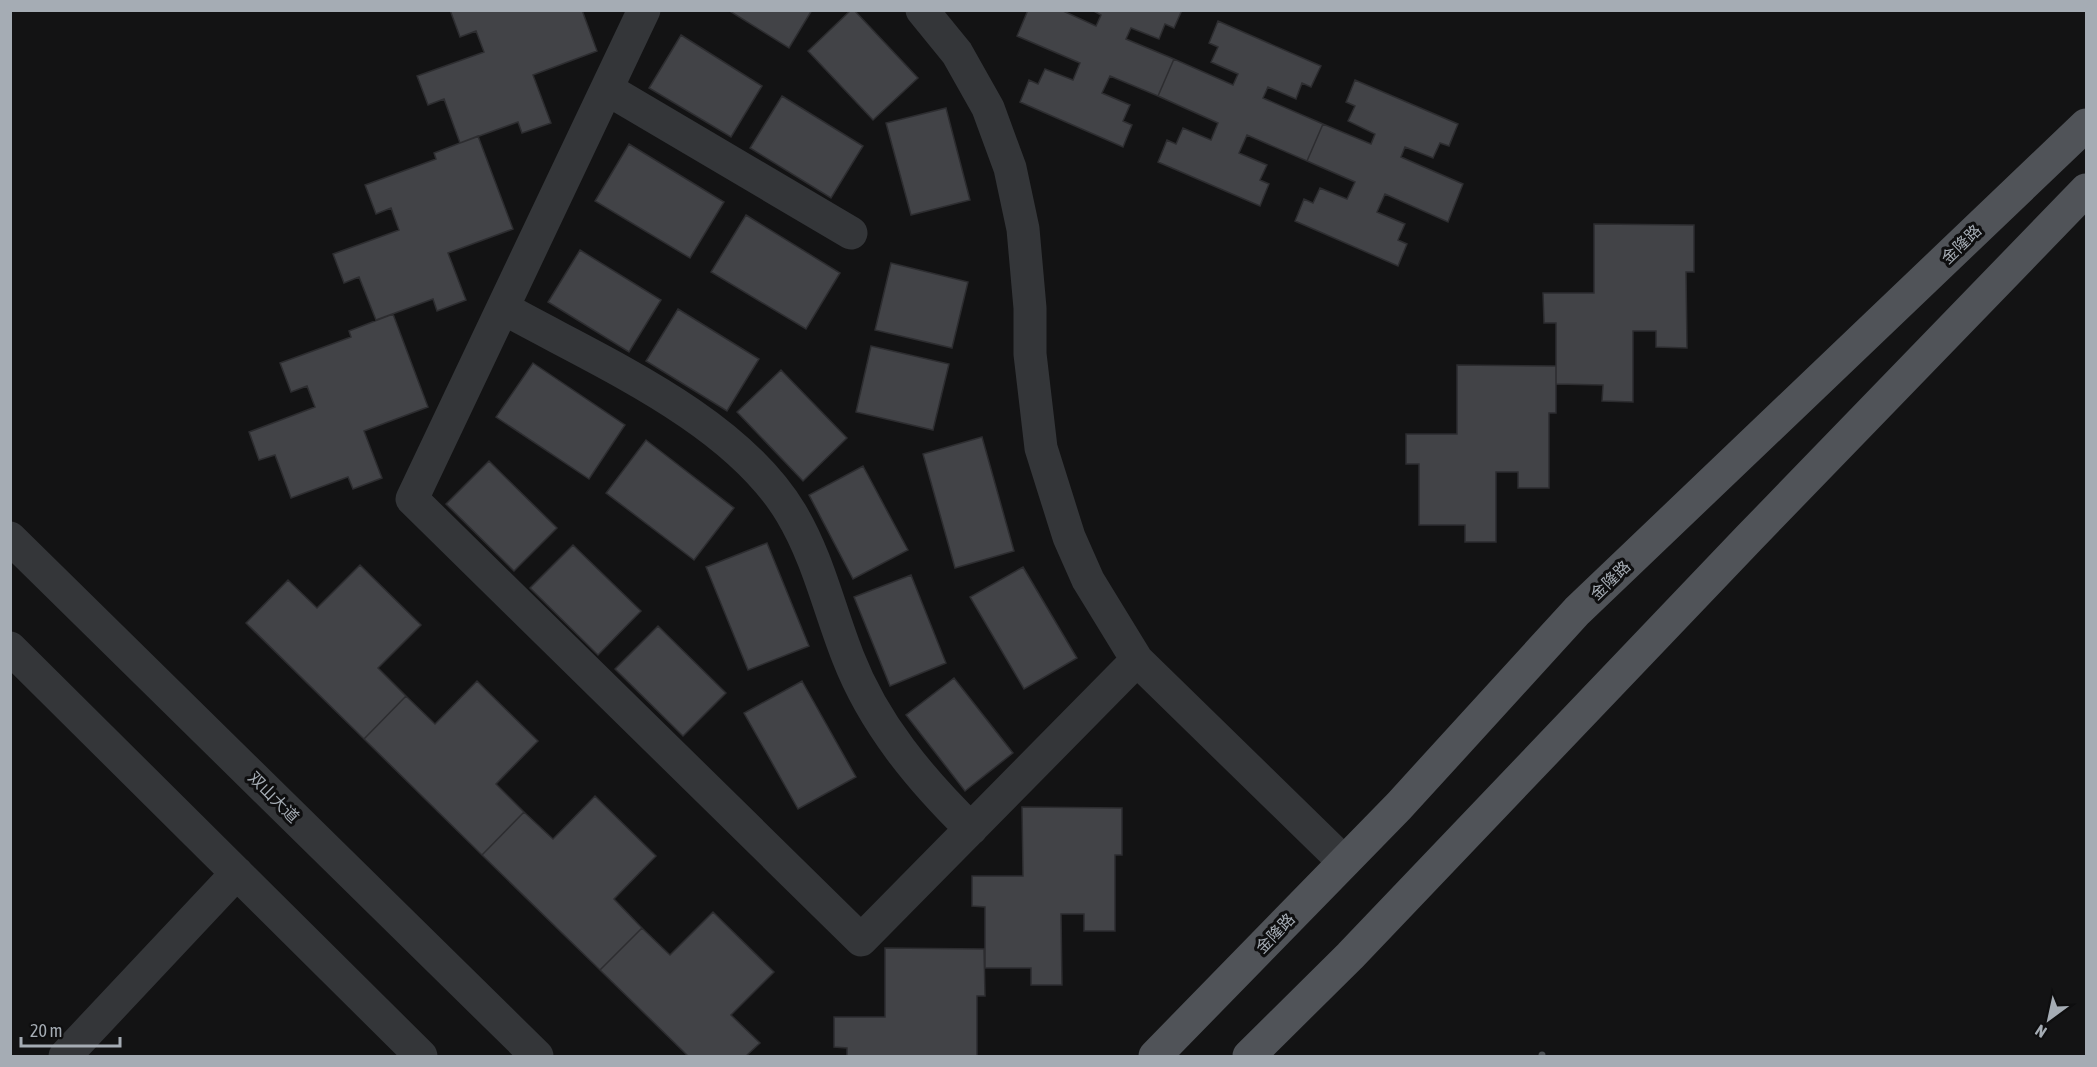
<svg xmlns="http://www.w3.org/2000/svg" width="2097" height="1067" font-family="'Asap Condensed','Noto Sans SC',sans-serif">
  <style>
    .building { fill: #424347; stroke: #2d2d30; stroke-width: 1.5 }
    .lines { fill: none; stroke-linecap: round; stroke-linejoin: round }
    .minor { stroke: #343639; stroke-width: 33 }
    .major { stroke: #505358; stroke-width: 33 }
    .rail-casing { stroke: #4b4e52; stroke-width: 7 }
    .rail { stroke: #0e0e0f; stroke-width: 4.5; stroke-dasharray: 14; stroke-linecap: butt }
    .labels { text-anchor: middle; stroke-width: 6; stroke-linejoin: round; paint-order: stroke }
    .street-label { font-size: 16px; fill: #a5acb4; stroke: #0e0e0f }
  </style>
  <rect width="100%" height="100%" fill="#131314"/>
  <path class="building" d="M450 10H582L597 51 533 75 551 123 522 133 518 122 460 143 444 99 428 105 417 76 484 52 476 31 460 37Z
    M728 10H812L789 48Z
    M851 10H854L918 78 873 120 808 51Z
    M1028 10H1061L1096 26 1101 15 1092 10H1182L1174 28 1165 24 1159 39 1131 28 1126 39 1174 59 1158 96 1110 76 1102 93 1130 105 1123 121 1132 125 1123 147 1020 102 1029 80 1038 84 1045 69 1073 80 1080 63 1017 36Z
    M1218 21 1321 66 1311 87 1302 83 1296 99 1268 87 1263 98 1323 124 1307 161 1247 135 1239 153 1267 165 1260 180 1269 184 1260 206 1158 162 1167 140 1176 144 1183 128 1211 140 1218 123 1158 96 1174 59 1233 85 1238 74 1211 62 1218 47 1209 43Z
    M681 35 762 86 731 137 649 88Z
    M1355 80 1458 124 1449 146 1440 143 1433 158 1405 147 1401 157 1463 184 1448 222 1385 194 1377 212 1405 224 1398 240 1407 244 1398 266 1295 221 1304 199 1313 203 1320 188 1347 199 1355 182 1307 161 1323 124 1371 144 1375 134 1348 121 1355 106 1346 102Z
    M782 96 863 146 831 198 750 148Z
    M946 108 970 200 911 215 886 123Z
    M478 136 513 229 448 253 466 300 437 311 433 299 376 320 359 277 344 283 333 254 399 230 391 208 376 214 365 185 436 159 434 153Z
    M629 144 724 202 690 258 595 201Z
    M746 215 840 273 806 329 711 272Z
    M1594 224 1694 225V272H1686L1687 348 1656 347V331H1633V402L1602 401 1603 385 1556 384V323H1544L1543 293H1594Z
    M580 250 661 300 629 352 548 302Z
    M891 263 968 282 952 348 875 330Z
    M678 309 759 359 727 411 646 361Z
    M393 314 428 407 364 431 382 478 353 489 348 477 291 498 275 455 259 460 249 432 315 407 307 386 291 392 280 363 351 337 349 331Z
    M871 346 949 364 933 430 856 412Z
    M533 363 625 425 589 479 496 417Z
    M1457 365 1556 366V413H1549V488H1518V472H1496V542H1465V525H1419V464H1406V434H1457Z
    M781 370 847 438 803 481 737 412Z
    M982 437 1014 551 955 568 923 454Z
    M646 440 734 508 694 560 606 493Z
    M489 461 557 528 514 571 446 504Z
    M863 466 908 550 853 579 809 495Z
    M767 543 809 646 748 670 706 567Z
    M573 545 641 611 598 655 530 588Z
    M360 565 421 625 378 668 406 696 364 739 246 623 288 580 317 608Z
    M1023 567 1077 658 1024 689 970 597Z
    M911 575 946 663 890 686 854 597Z
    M658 626 726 693 683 736 615 669Z
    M954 678 1013 753 965 791 906 715Z
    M477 681 538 741 496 784 524 812 482 855 364 739 406 696 435 724Z
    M802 681 856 777 798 809 744 713Z
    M595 796 656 856 614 899 642 928 600 970 482 855 524 812 553 839Z
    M1022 807 1122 808V855H1115V931H1084V914H1061L1062 985H1031V968H985V907L972 906V876H1023Z
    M713 912 774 972 731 1015 760 1043 746 1056H688L600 970 642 928 670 955Z
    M885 948 984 949 985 996H977V1056H847V1048L834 1047V1017H885Z"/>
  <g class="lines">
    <path class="minor" d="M644 10 412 499 861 940 1137 660
      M922 10 957 53 988 108 1010 168 1023 229 1030 308V354L1041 448 1069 537 1088 580 1137 660 1344 862
      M607 89 851 233
      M503 308C598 361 734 418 791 513 818 558 829 609 848 657 874 724 920 779 971 829
      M10 538 537 1056
      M10 648 421 1056
      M65 1056 237 873"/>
    <path class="major" d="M1155 1056 1399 806 1577 611 2086 125
      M1249 1056 1350 956 1749 538 2086 190"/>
    <g class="rail-casing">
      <path id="rail" d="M1542 1056V1055"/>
    </g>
    <use href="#rail" class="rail"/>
  </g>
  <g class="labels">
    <g class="street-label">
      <text transform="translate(1961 244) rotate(-44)" y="6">金隆路</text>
      <text transform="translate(1610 580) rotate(-44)" y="6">金隆路</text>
      <text transform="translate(274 797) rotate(45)" y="6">双山大道</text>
      <text transform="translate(1275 933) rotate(-46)" y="6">金隆路</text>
    </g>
  </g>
  <rect width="2097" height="1067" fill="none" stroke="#a5acb4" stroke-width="24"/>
  <g transform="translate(2049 1019) rotate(213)" stroke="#0e0e0f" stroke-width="4.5" paint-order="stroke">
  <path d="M0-4.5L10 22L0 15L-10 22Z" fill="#a5acb4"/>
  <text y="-9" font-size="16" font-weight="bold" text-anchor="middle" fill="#a5acb4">N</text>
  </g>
  <path d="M21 1037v9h99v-9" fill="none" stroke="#a5acb4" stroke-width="3"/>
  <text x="30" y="1037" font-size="18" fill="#a5acb4" stroke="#0e0e0f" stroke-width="4.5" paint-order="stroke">20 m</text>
</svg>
